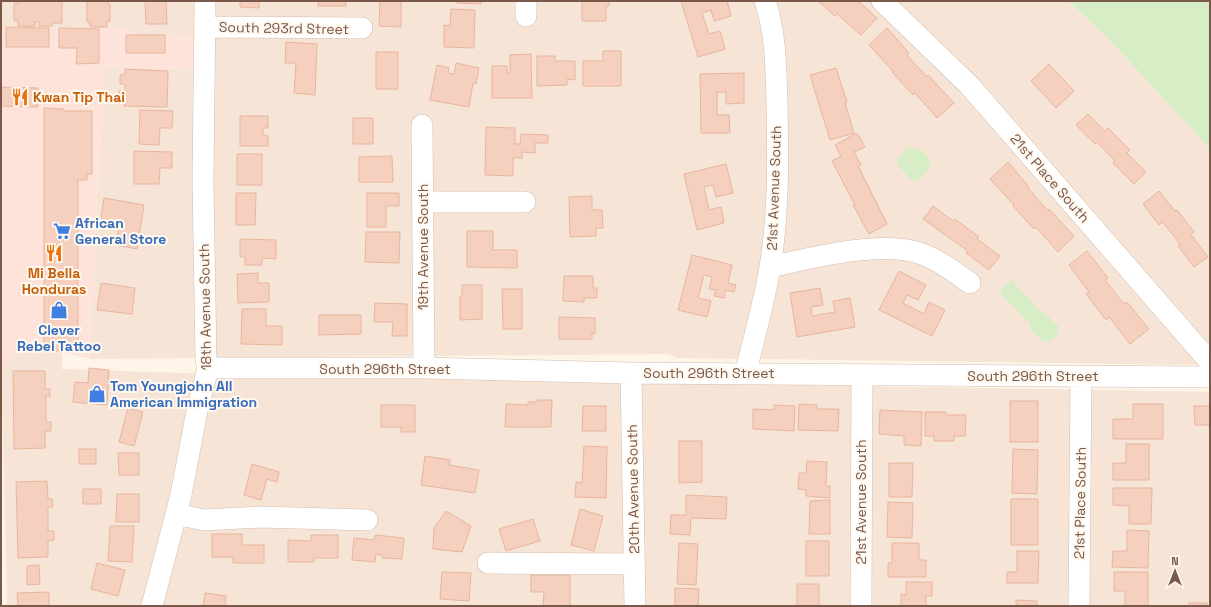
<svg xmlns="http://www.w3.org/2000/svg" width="1211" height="607" font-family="'Space Grotesk',sans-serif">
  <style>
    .residential { fill: #f6e5d6 }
    .commercial { fill: #fee3db }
    .green { fill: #d7edc5 }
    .building { fill: #f5d0be; stroke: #e8b59d }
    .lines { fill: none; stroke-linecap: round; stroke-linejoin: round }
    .minor-casing { stroke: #d3bdaf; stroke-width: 22 }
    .minor { stroke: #fff; stroke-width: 21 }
    .labels { text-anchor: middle; stroke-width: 4; stroke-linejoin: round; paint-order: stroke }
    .street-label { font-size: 14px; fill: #7a584a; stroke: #fff8ef }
    .food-label { font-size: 14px; font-weight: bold; fill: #c56008; stroke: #fff8ef; text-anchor: start }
    .shop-label { font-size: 14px; font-weight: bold; fill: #366cbe; stroke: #fff8ef; text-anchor: start }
  </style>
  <rect width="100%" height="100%" fill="#fef4e8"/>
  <path class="residential" d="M1 1H1068L1104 34 1210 149V365L677 358 668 354 90 359 104 67 193 69 195 39 132 36V29L1 28Z
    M29 350 62 352V369L242 375 1210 392V606H7L1 363Z"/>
  <path class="commercial" d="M1 28 132 29V36L195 39 193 69 104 67 90 359 62 352 29 350 1 363Z"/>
  <path class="green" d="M1068 1H1210V149L1104 34Z
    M907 148C919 147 931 154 930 167L917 182H913L897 164V160Z
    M1011 280 1042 313H1045L1059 327C1058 336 1052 341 1043 342L1030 328V324L999 292Z"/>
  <path class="building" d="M18 1H62V23H52V26H39V22H35V26H18V21H14V3H18Z
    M87 1H108V4H110V21H107V27H90V22H87Z
    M145 1H166L167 24H146Z
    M240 1H259V8L240 7Z
    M318 1H346V6H318Z
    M380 1H401V27L379 26Z
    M457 1H481V4L457 3Z
    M582 1H609V6H606V21H582Z
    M681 1H727L731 16 714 21 711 10 702 13 709 34 720 31 725 49 698 57Z
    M818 1H858L877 18 861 35 837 14 835 16Z
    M451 9 475 10 474 48 444 47V25L450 26Z
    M6 27 49 28V47H6Z
    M59 28 99 29V63L76 64 77 48H59Z
    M887 28 909 53 907 55 927 77 928 75 954 103 937 118 915 93 913 95 892 72 893 71 869 45Z
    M126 35H165V53H126Z
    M286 42 317 44 315 95 294 93 296 63H285Z
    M603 51H621V86H583V61H603Z
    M376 52H398V89H376Z
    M531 54 532 98H492V66H507V73H510V55Z
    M537 56H555V61H575V80L567 79V85L537 86Z
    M456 63 479 68 476 84 473 83 469 107 430 100 437 65 449 68 448 73 454 74Z
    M1049 64 1074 91 1056 108 1031 81Z
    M836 68 847 102 845 103 854 133 830 140 810 75Z
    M125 69 168 71 167 107 124 106 125 101 119 100V91H125V84H120V75H125Z
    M744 73V103L726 104V92H717V115H729L730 133H701L700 74Z
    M2 87 38 88V107L1 106Z
    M44 108 64 109V111H92V174H87V180H78V347H63V351H44Z
    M140 110 173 111 172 128H160L159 145 139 144Z
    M1088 114 1105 131 1108 128 1130 150 1127 153 1146 172 1134 184 1113 163 1115 161 1097 142 1095 144 1076 125Z
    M240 116H268V128H263V135L268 136V146H240Z
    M353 118H373V144H353Z
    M486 127 515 128V144H520L521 134 548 135V143H535V153L522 152V158H513V176L485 175Z
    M857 133 865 147 854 152 861 165 858 166 887 224 869 234 853 205H855L832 161 841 156 835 145Z
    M134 151 172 152V168H160L159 184H134Z
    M237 154H262V185H237Z
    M392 156 393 182H359V157Z
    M1008 162 1029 187 1028 188 1048 211 1049 209 1074 236 1058 252 1036 227 1034 229 1013 206 1014 205 990 179Z
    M726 164 733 193 716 197 713 185 704 187 709 210 721 207 724 223 697 230 684 174Z
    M1159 191 1175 211 1177 210 1194 232 1191 235 1208 257 1194 267 1178 246 1180 244 1163 222 1159 225 1143 204Z
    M236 193H256L255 225H236Z
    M367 193H399V206H386V227H367Z
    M592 196V210H602L603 228H596V236L570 237 569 197Z
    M104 198 144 205 137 249 116 245 119 227 100 224Z
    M933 206 953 221 955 219 979 237 977 239 1000 256 989 270 966 253 968 251 923 219Z
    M467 231H493V250H517V268L467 267Z
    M366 232H400L399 263 365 262Z
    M240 239 276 240V259L262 258V265H245V257H240Z
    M1087 251 1108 278 1105 280 1124 304 1127 302 1149 329 1130 344 1109 317 1106 320 1086 294 1089 292 1069 265Z
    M692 255 732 265 728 283 736 285 734 292 726 290 724 298 714 296 716 290 709 289 712 277 704 275 698 298 711 301 707 317 678 310Z
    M899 271 926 285 918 300 907 295 903 303 924 314 929 302 945 310 932 336 879 310Z
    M258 273V283H269V302L238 303 237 274Z
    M564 276H593V288H597V298H584V302L563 301Z
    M101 283 135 288 132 314 97 310Z
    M462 285H482V319L460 320V296H462Z
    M820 288 823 305 811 307 812 316 835 312 833 301 850 298 855 327 797 337 790 293Z
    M502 289H522V329H503Z
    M375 303 407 304V336H392L393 322H374Z
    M242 309H266V326H282V345L241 344Z
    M319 315H361V334L319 335Z
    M559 317 595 318V334L592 333V339H559Z
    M89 368 109 370 107 405 73 402 75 382 88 383Z
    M13 371H45V389H50V396H46V422H51V431H45V448L14 449Z
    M537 400H552L551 427H505L506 404 528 405V402H537Z
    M1010 401H1038V442H1010Z
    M799 404 817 405V409H839L838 431 798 430Z
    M1133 404H1163V439H1113V419H1133Z
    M381 405H415V432H401V427H381Z
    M774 405 795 406 794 431 753 429V409L774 410Z
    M583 406H606V431H582Z
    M1194 406H1210V425H1195Z
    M128 408 143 412 134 446 119 442Z
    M880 410 922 412 921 446 904 445V436L879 434Z
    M925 412H946V415H966L965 436H954V441H934V436H925Z
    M679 441H702V482L679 483Z
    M1126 444H1149V480H1113V463H1126Z
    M584 446 607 447 606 498 575 497 576 482 582 483Z
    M79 449H96V464H79Z
    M1013 449 1038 450 1037 494 1012 493Z
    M118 453H139V475H119Z
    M425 456 450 460 449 465 479 470 475 493 421 485Z
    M807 461 827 462 826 486H830V498L806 496V490L798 489 799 473H806Z
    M889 463H913L912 497H889Z
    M252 464 279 472 277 482 267 479 261 500 244 495Z
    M47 481 48 499H52L53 507H48V531H54V540L48 541V557L18 558 16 482Z
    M1113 488H1152L1151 524H1129V506L1113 505Z
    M83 489H101V504H83Z
    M117 494H139V522H116Z
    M686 495 727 497 726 519 691 518 690 535 670 534 671 515H686Z
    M1011 499H1038V545H1011Z
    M830 500V534H809L810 501Z
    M888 502 913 503 912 538 887 537Z
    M580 509 603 516 594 551 571 545Z
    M446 511 471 526 462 552 433 549 434 528Z
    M533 519 540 541 506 551 499 529Z
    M110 526H134L132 562 108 561Z
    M1127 530 1149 531 1148 568 1112 567 1113 551H1127Z
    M212 534H242V545H264V563H233V557H212Z
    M311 535H338V558H314V562H288V540L311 541Z
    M375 535 404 538 402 559 382 558V555L376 554 375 562 352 560 354 538 374 540Z
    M806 541H829V576H806Z
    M679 543 698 544 696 585 677 584Z
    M892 543H919V560H926V577H888V563H892Z
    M1017 551H1039L1038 583H1007V572H1017Z
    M97 563 125 570 118 596 91 589Z
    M39 565 40 584 27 585V566Z
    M442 572 471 573 469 601 440 599Z
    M1114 572H1148V606H1125V591H1114Z
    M531 575H570V606H543L544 592H531Z
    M906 582H932V596H926V606H901V594L906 595Z
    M797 584H819V606H797Z
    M675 588 699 589 698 606H675Z
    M49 592V606H18L17 593Z
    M205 593 226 596 225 606H203Z
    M1016 600 1037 601V606H1016Z
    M1189 603H1207V606H1189Z"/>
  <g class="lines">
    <g class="minor-casing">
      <path id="minor" d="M526 1V16
        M882 1 969 85 1210 362
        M205 27 362 28
        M422 125 424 368
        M423 202H525
        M770 267C811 258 880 240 919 253 938 259 954 272 970 283
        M208 368H424L631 373 1210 377
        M631 373 635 606
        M745 374C754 339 764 303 770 267 779 213 778 157 777 103 776 69 776 34 765 1
        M176 514 204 520 261 517 367 520
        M488 563 634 564
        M152 606 181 495 197 411 208 368 206 360 203 181 205 1
        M861 606 862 375
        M1079 606 1081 376"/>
    </g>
    <use href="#minor" class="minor"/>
  </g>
  <defs>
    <g id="restaurant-bare" transform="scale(1.38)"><path d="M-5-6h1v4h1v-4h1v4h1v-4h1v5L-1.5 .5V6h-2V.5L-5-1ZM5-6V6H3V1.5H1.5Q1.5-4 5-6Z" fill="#e8710a" stroke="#fff8ef" stroke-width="2.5" paint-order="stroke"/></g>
    <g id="supermarket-bare" transform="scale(1.38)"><path d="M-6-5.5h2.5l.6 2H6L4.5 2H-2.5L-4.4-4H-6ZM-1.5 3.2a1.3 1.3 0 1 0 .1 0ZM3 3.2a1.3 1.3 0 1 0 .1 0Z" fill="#3f7fe0" stroke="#fff8ef" stroke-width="2.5" paint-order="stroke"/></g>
    <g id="shop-bare" transform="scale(1.38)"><path d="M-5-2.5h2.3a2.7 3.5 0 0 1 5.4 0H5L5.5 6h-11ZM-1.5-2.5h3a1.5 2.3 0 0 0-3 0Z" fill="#3f7fe0" stroke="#fff8ef" stroke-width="2.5" paint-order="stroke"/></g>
  </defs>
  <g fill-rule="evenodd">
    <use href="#restaurant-bare" x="20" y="97"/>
    <use href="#supermarket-bare" x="62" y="231"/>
    <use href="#restaurant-bare" x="54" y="253"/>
    <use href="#shop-bare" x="59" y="310"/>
    <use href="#shop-bare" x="97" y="394"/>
  </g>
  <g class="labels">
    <g class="street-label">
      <text transform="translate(284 28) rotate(1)" y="5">South 293rd Street</text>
      <text transform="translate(1050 178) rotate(49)" y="5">21st Place South</text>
      <text transform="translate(774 188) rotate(-88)" y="5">21st Avenue South</text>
      <text transform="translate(423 247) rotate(-90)" y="5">19th Avenue South</text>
      <text transform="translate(205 307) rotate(-91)" y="5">18th Avenue South</text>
      <text x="385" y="374">South 296th Street</text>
      <text x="709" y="378">South 296th Street</text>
      <text x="1033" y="381">South 296th Street</text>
      <text transform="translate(633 489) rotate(-91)" y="5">20th Avenue South</text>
      <text transform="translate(861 502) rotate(-90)" y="5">21st Avenue South</text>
      <text transform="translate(1080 503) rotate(-89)" y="5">21st Place South</text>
    </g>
    <g class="food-label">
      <text x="33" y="102">Kwan Tip Thai</text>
      <text x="54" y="278" text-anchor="middle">Mi Bella<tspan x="54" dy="16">Honduras</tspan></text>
    </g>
    <g class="shop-label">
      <text x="75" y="228">African<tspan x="75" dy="16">General Store</tspan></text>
      <text x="59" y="335" text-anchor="middle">Clever<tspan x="59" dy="16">Rebel Tattoo</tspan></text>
      <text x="110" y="391">Tom Youngjohn All<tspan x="110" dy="16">American Immigration</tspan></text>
    </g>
  </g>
  <rect width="1211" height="607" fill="none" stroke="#7a584a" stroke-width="4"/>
  <g transform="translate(1175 571)" stroke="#fff8ef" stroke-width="3" paint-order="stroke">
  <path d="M0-3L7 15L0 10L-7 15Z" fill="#7a584a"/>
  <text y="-6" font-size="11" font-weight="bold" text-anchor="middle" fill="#7a584a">N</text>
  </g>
</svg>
